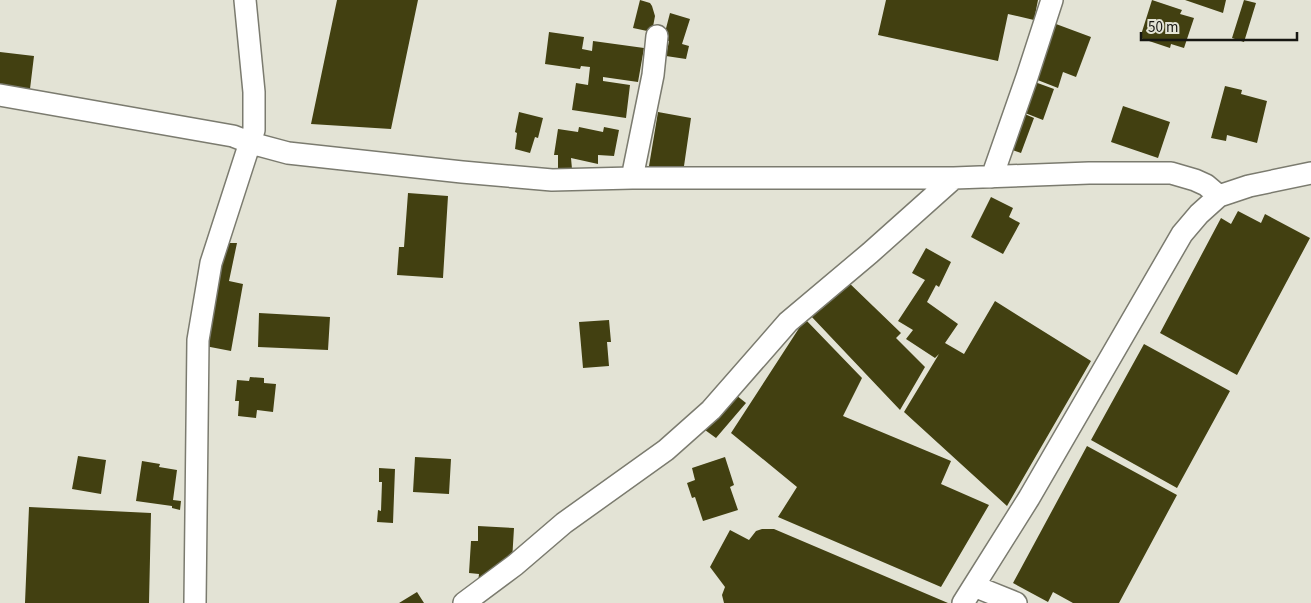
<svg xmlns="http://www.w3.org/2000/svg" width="1311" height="603" font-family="'Source Sans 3',sans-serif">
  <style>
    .building { fill: #424011 }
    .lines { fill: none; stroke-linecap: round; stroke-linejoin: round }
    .minor-casing { stroke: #7b7b6f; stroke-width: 24 }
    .minor { stroke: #fff; stroke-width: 21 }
  </style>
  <rect width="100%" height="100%" fill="#e3e3d5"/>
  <path class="building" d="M337 0H418L391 129 311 124Z
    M640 0 650 3 652 6 655 16 652 32 633 28Z
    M886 0H1038L1034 20 1008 14 998 61 878 35Z
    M1152 0 1182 10 1180 14 1194 18 1184 48 1171 44 1170 48 1140 38Z
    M1185 0H1226L1223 13Z
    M1244 0 1256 3 1244 42 1232 38Z
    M670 13 690 19 682 44 689 46 686 59 666 56 669 41 663 40Z
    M1056 24 1091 37 1076 77 1063 72 1058 88 1035 79Z
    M549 32 584 37 582 49 592 51 593 41 644 48 638 82 603 77V81L630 85 626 118 572 110 576 83 588 85 590 67 581 66 580 69 545 64Z
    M0 52 34 56 30 89 0 85Z
    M1032 81 1054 89 1043 120 1020 111Z
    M1225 86 1242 90 1241 94 1267 101 1257 143 1227 135 1226 141 1211 138Z
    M1123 106 1170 122 1158 158 1111 142Z
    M519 112 543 118 538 138 535 137 530 153 515 149 517 133 515 132Z
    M658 112 691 118 684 166H649Z
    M1020 112 1034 118 1021 153 1007 148Z
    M579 127 603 132 604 127 619 130 614 156 598 155V164L571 158 572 169H558V155H554L558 129 578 132Z
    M408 193 448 196 443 278 397 275 399 247H404Z
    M991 197 1013 208 1009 217 1020 223 1003 254 971 237Z
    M1238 211 1261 223 1265 214 1310 238 1237 375 1160 333 1221 218 1231 224Z
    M226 243H237L229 281 243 284 231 351 205 346Z
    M926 248 951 262 939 287 936 285 927 302 958 324 945 343 964 354 995 301 1091 361 1007 506 904 412 939 354 935 358 906 339 913 330 898 321 925 280 912 273Z
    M845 279 901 333 896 338 925 367 900 410 810 315Z
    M259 313 330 317 328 350 258 347Z
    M805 319 862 378 843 416 951 461 941 484 989 505 941 587 778 517 797 487 731 433Z
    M609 320 611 342H607L609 366 583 368 579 322Z
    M1144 344 1230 391 1177 488 1091 440Z
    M250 377 264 378V383L276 384 273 412 257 410 256 418 238 416 239 401H235L237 380 249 381Z
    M736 395 746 403 716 438 705 430Z
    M1087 446 1177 495 1119 603H1073L1053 592 1048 602 1013 583Z
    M78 456 106 460 101 494 72 489Z
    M415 457 451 459 449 494 413 492Z
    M725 457 734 485 730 487 738 510 703 521 695 497 692 498 687 483 695 480 692 468Z
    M142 461 160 464 159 467 177 470 173 500 181 501 180 510 172 508V506L136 501Z
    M379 468 395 469 393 523 377 522 378 510 381 511 382 482H379Z
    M29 507 151 513 149 603H25Z
    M478 526 514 528 512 561 478 583 479 574 469 573 471 541H478Z
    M762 529H774L948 603H724L722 595 725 587 710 567 730 530 749 540 756 531Z
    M417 592 424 603H399Z"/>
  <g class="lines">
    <g class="minor-casing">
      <path id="minor" d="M0 95 233 136 251 143 288 153 462 172 552 180 632 178H954L1089 173H1171L1195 180 1206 185 1219 196
        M992 177 1027 77 1052 0
        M632 178 653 75 657 36
        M974 586 1016 603
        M195 603 198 340 211 263 254 130V92L245 0
        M464 603 515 565 564 523 666 450 711 410 788 322 870 253 954 178
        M963 603 1029 498 1182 234 1199 214 1219 196 1249 186 1311 173"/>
    </g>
    <use href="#minor" class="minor"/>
  </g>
  <path d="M1141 32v8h156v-8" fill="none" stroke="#171712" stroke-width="2.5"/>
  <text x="1148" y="32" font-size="15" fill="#171712" stroke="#e3e3d5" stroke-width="4" paint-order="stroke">50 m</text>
</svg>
